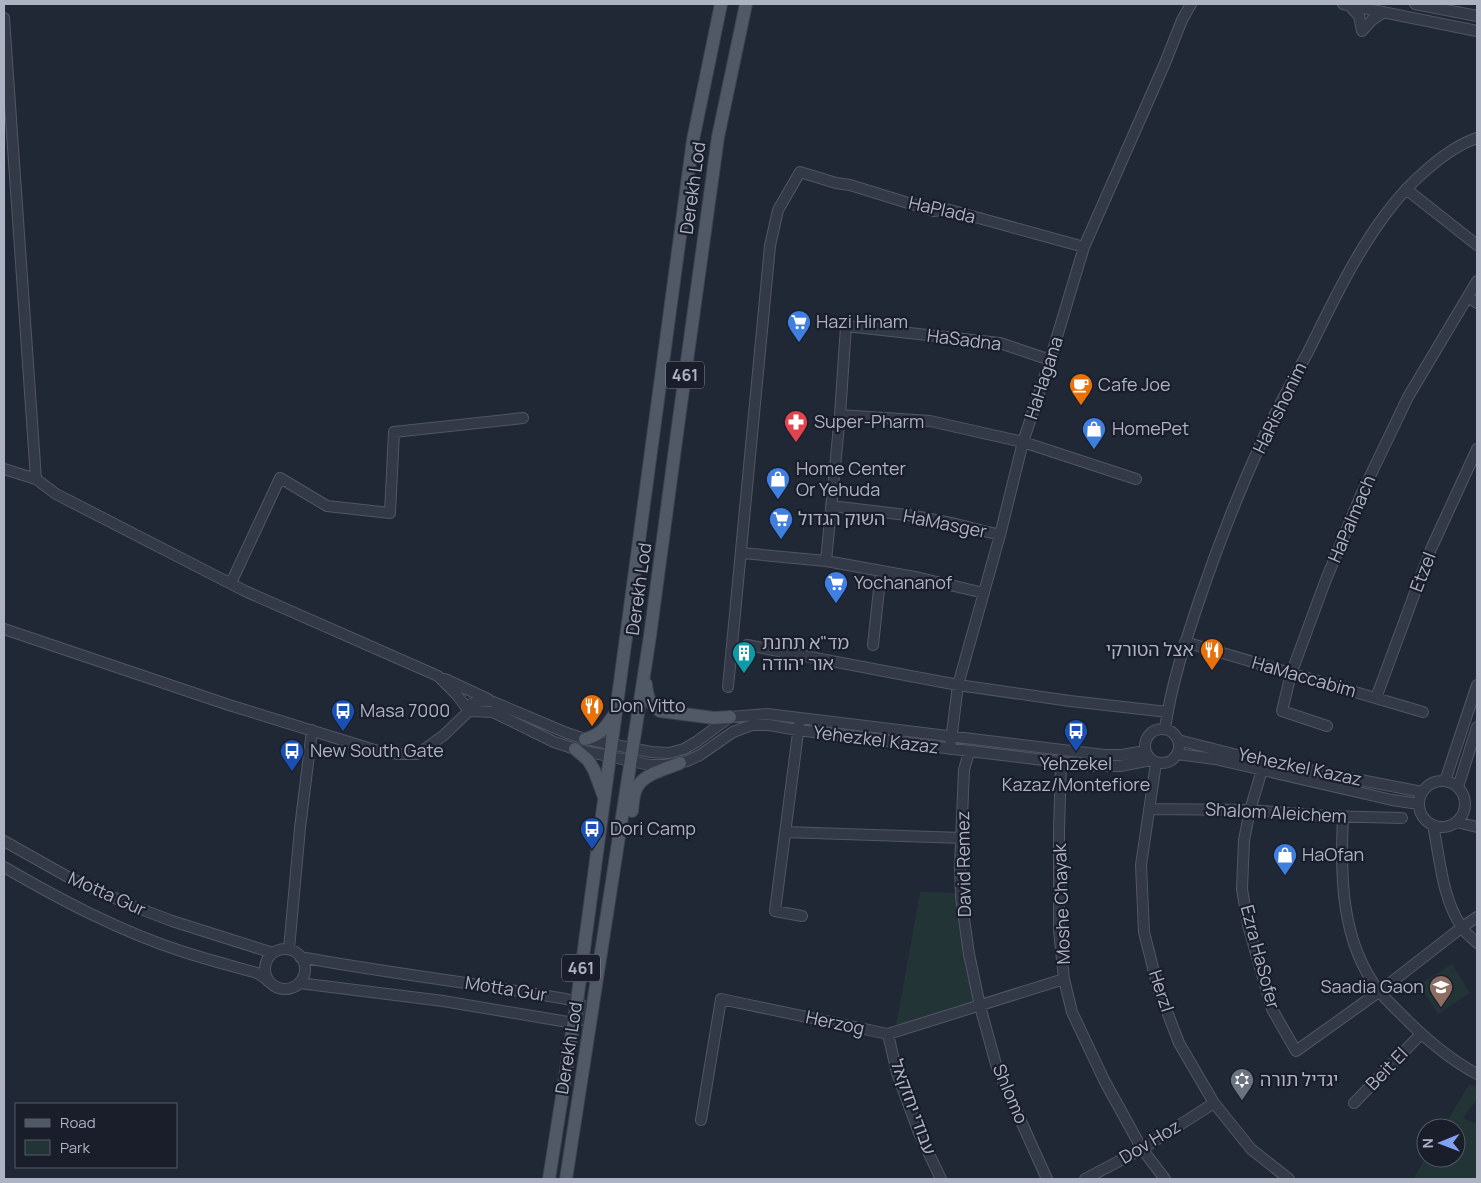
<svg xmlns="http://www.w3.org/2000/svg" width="1481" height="1183" font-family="Manrope,'Noto Sans Hebrew',sans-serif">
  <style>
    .green { fill: #233437 }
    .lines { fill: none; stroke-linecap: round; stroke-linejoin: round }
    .minor-casing { stroke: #515664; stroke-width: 12 }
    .major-casing { stroke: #3d424f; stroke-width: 14 }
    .minor { stroke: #333946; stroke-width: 10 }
    .major { stroke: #515866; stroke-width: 12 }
    .labels { text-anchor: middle; stroke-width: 4.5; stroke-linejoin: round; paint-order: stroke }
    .shield { fill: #191e2a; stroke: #818695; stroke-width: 1 }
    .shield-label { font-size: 16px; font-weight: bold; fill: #adb3c3 }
    .street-label { font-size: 18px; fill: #adb3c3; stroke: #191e2a }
    .poi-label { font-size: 18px; fill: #adb3c3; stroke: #191e2a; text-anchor: start }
  </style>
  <rect width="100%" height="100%" fill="#202735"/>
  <path class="green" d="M920 892 956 893 974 1001 896 1026Z
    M1452 964 1470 993 1438 1014 1419 985Z
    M1469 1084 1477 1087V1099L1463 1118 1477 1124V1179H1413L1426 1157 1456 1158V1128H1443Z"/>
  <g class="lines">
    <g class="minor-casing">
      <path id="minor" d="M1343 4 1477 31
        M1415 4 1477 16
        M1349 5 1359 16 1362 31
        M4 18 36 479
        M1362 31 1372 20 1384 12
        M1406 189 1477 245
        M1468 297 1477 303
        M840 415 930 421 1023 442 1136 479
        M4 469 36 479 56 494 245 591 438 676 457 695 469 711
        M831 506 915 516 956 524 1000 535
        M742 553 826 561 920 578 984 593
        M826 561 840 415 846 326 1000 343 1050 360
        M231 583 280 478 327 506 390 513 394 432 523 418
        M4 629 229 705 378 751 398 754H418L444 735 469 711 471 704 479 701H491L567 733 585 739 651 752 669 753 684 749 696 742 730 717 767 714 1104 755H1122L1145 751
        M1185 642 1423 712
        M747 645 958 685 1070 701 1168 712
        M873 645 881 571
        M445 679 488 699
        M728 687 770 246 778 210 800 172 836 183 850 185 934 211 946 209 1084 247
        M1376 698 1431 549 1477 449
        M469 711 493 712 554 742 575 749 650 765H665L687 761 700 755 733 732 752 725H769L798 730 1093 766H1120L1151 760
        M799 725 775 911 802 916
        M1327 726 1282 711 1291 674 1325 582 1361 495 1408 397 1477 281
        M1145 746a17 17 0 1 1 34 0a17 17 0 1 1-34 0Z
        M1165 729C1171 685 1185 643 1199 601 1217 548 1238 494 1261 443 1275 412 1292 382 1308 352 1332 304 1355 254 1388 211 1407 185 1446 148 1477 138
        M1178 740 1253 759 1422 792
        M950 749 958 685 1000 535 1023 442 1050 360 1084 247 1165 63 1182 20 1191 4
        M969 752 964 770 960 866 961 897 969 954 980 1006 997 1068 1047 1179
        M1177 754 1215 759 1392 800 1419 804
        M1061 763 1059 830V931L1064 979 1072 1012 1104 1080 1142 1149 1165 1179
        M1156 763 1141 865 1144 932 1158 988 1179 1043 1214 1103 1251 1149 1289 1179
        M1262 770 1250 810 1244 840 1242 889 1248 925 1272 1009 1296 1051 1380 991 1461 928 1477 917
        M1419 804a23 23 0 1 1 46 0a23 23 0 1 1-46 0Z
        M1445 781 1477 685
        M1458 787 1477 727
        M1149 809 1250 810 1326 816 1402 818
        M1343 817C1340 876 1341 942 1379 991 1387 1001 1397 1010 1406 1019 1427 1040 1451 1060 1477 1074
        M1457 822 1477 827
        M1433 825C1440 859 1442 897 1461 926 1465 933 1472 938 1477 943
        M785 832 962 838
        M4 841 68 877 130 905 172 921 273 953
        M4 867C61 900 121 932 184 952 208 960 233 966 257 973L265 978 269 982
        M265 969a20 20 0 1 1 40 0a20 20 0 1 1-40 0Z
        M289 949 300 828 312 730
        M299 983 443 1001 574 1023 592 1015 577 1001C485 984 392 974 300 957
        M888 1034 897 1073 919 1133 941 1179
        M1354 1103 1421 1034
        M701 1120 721 999 888 1034 1064 979
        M1085 1179 1142 1149 1214 1103"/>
    </g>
    <g class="major-casing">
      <path id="major" d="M646 684C647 697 650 704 660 711L714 718 730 717
        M585 739C601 735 605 728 614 715
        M575 749 588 760 594 770 604 797
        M632 811C633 803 633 794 637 787 645 773 667 769 680 763
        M549 1179 577 1001 693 140 721 4
        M566 1179 650 636 678 426 718 137 746 4"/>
    </g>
    <use href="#minor" class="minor"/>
    <use href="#major" class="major"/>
  </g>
  <defs>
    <g id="supermarket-pin" transform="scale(1.25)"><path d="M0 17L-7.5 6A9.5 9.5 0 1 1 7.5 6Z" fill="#3f7fe0" stroke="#191e2a"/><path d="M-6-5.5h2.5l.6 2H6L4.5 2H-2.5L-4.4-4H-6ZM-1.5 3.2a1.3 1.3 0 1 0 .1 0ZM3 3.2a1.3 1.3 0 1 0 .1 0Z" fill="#fff"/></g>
    <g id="cafe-pin" transform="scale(1.25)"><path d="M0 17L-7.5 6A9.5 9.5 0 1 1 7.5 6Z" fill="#e8710a" stroke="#191e2a"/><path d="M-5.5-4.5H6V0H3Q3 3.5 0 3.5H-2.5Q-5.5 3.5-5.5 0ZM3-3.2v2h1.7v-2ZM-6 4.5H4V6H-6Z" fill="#fff"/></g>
    <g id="pharmacy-pin" transform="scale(1.25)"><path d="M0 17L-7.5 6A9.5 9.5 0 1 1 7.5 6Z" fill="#e0444e" stroke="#191e2a"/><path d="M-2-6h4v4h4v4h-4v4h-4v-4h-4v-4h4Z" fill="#fff"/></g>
    <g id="shop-pin" transform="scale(1.25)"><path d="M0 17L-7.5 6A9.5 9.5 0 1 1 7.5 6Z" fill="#3f7fe0" stroke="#191e2a"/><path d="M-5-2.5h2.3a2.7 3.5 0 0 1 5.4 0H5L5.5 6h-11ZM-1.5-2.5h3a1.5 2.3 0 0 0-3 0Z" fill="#fff"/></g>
    <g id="restaurant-pin" transform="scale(1.25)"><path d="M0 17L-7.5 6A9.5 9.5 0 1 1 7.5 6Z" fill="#e8710a" stroke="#191e2a"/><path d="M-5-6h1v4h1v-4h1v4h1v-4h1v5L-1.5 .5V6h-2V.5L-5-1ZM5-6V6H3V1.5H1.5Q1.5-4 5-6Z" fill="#fff"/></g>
    <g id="building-pin" transform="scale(1.25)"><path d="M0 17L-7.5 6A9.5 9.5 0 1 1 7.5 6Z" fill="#0f9aa8" stroke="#191e2a"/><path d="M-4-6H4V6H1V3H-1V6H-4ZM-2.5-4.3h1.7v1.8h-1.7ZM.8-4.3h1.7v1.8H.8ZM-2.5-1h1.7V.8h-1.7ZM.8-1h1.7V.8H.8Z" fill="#fff"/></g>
    <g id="bus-pin" transform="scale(1.25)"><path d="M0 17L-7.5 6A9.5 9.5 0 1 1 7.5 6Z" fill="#1a4fb4" stroke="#191e2a"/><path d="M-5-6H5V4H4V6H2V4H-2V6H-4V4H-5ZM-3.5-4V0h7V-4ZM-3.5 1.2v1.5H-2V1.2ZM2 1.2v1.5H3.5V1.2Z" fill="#fff"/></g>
    <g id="school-pin" transform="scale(1.25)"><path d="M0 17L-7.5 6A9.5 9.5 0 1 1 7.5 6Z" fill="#8d6e63" stroke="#191e2a"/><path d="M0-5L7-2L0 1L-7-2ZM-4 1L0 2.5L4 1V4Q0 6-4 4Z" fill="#fff"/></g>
    <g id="synagogue-pin" transform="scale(1.25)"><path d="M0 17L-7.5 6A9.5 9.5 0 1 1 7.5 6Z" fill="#6b7280" stroke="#191e2a"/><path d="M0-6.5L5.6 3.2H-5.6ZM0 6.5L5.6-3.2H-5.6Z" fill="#fff"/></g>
  </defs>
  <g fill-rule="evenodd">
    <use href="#supermarket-pin" x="799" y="322"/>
    <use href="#cafe-pin" x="1081" y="385"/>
    <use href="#pharmacy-pin" x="796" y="422"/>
    <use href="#shop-pin" x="1094" y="429"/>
    <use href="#shop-pin" x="778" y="479"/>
    <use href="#supermarket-pin" x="781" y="519"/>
    <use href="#supermarket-pin" x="836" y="583"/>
    <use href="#restaurant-pin" x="1212" y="650"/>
    <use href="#building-pin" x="744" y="653"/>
    <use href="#restaurant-pin" x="592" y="706"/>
    <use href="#bus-pin" x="343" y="711"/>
    <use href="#bus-pin" x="1076" y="731"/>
    <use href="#bus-pin" x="292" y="751"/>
    <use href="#bus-pin" x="592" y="829"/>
    <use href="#shop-pin" x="1285" y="855"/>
    <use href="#school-pin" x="1441" y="987"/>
    <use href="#synagogue-pin" x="1242" y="1080"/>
  </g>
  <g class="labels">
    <g class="shield">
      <rect x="666" y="361.5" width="38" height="27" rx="4"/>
      <rect x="562" y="954.5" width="38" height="27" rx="4"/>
    </g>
    <g class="shield-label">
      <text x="685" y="381">461</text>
      <text x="581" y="974">461</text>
    </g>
    <g class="street-label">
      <text transform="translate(693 188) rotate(-82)" y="6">Derekh Lod</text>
      <text transform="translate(942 210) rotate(13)" y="6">HaPlada</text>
      <text transform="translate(964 340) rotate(7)" y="6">HaSadna</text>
      <text transform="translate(1044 378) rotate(-72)" y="6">HaHagana</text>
      <text transform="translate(1280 408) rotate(-64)" y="6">HaRishonim</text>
      <text transform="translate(1352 519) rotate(-67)" y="6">HaPalmach</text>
      <text transform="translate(945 524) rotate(11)" y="6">HaMasger</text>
      <text transform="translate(1423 572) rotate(-69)" y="6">Etzel</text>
      <text transform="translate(639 589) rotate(-82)" y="6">Derekh Lod</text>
      <text transform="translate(1304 677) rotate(16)" y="6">HaMaccabim</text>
      <text transform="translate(876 740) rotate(7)" y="6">Yehezkel Kazaz</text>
      <text transform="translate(1300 767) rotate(12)" y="6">Yehezkel Kazaz</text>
      <text transform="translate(1276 813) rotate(3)" y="6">Shalom Aleichem</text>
      <text transform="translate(964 864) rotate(-91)" y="6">David Remez</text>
      <text transform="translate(107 894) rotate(24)" y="6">Motta Gur</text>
      <text transform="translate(1062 904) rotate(-92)" y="6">Moshe Chayak</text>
      <text transform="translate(1260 957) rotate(75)" y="6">Ezra HaSofer</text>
      <text transform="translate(506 989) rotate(9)" y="6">Motta Gur</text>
      <text transform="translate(1161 991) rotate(72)" y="6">Herzl</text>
      <text transform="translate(835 1023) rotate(12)" y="6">Herzog</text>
      <text transform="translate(569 1048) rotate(-81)" y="6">Derekh Lod</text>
      <text transform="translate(1387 1069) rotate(-46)" y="6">Beit El</text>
      <text transform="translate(1010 1094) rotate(67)" y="6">Shlomo</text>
      <text transform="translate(913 1107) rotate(70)" y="6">עבודי יחזקאל</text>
      <text transform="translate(1150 1142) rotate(-31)" y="6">Dov Hoz</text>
    </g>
    <g class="poi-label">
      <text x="816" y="328">Hazi Hinam</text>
      <text x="1098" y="391">Cafe Joe</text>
      <text x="814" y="428">Super-Pharm</text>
      <text x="1112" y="435">HomePet</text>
      <text x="796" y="475">Home Center<tspan x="796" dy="21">Or Yehuda</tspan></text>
      <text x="798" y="525">השוק הגדול</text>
      <text x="854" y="589">Yochananof</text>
      <text x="762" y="649">מד"א תחנת<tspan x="762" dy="21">אור יהודה</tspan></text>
      <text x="1194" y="656" text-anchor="end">אצל הטורקי</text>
      <text x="610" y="712">Don Vitto</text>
      <text x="360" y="717">Masa 7000</text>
      <text x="310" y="757">New South Gate</text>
      <text x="1076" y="770" text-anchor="middle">Yehzekel<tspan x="1076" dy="21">Kazaz/Montefiore</tspan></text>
      <text x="610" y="835">Dori Camp</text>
      <text x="1302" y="861">HaOfan</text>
      <text x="1424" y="993" text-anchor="end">Saadia Gaon</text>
      <text x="1260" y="1086">יגדיל תורה</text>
    </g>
  </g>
  <rect width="1481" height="1183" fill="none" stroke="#adb3c3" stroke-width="10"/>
  <rect x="15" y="1103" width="162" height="65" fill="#191e2a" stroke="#545a67"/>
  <rect x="25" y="1119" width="25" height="8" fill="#515866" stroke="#545a67"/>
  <text x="60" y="1128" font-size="15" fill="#adb3c3">Road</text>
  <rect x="25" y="1140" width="25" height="15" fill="#233437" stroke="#545a67"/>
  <text x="60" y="1153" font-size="15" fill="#adb3c3">Park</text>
  <g transform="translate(1441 1143) rotate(269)"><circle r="24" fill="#191e2a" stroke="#545a67"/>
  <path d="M0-4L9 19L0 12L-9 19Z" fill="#81a2f4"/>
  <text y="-8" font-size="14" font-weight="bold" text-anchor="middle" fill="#adb3c3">N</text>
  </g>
</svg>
